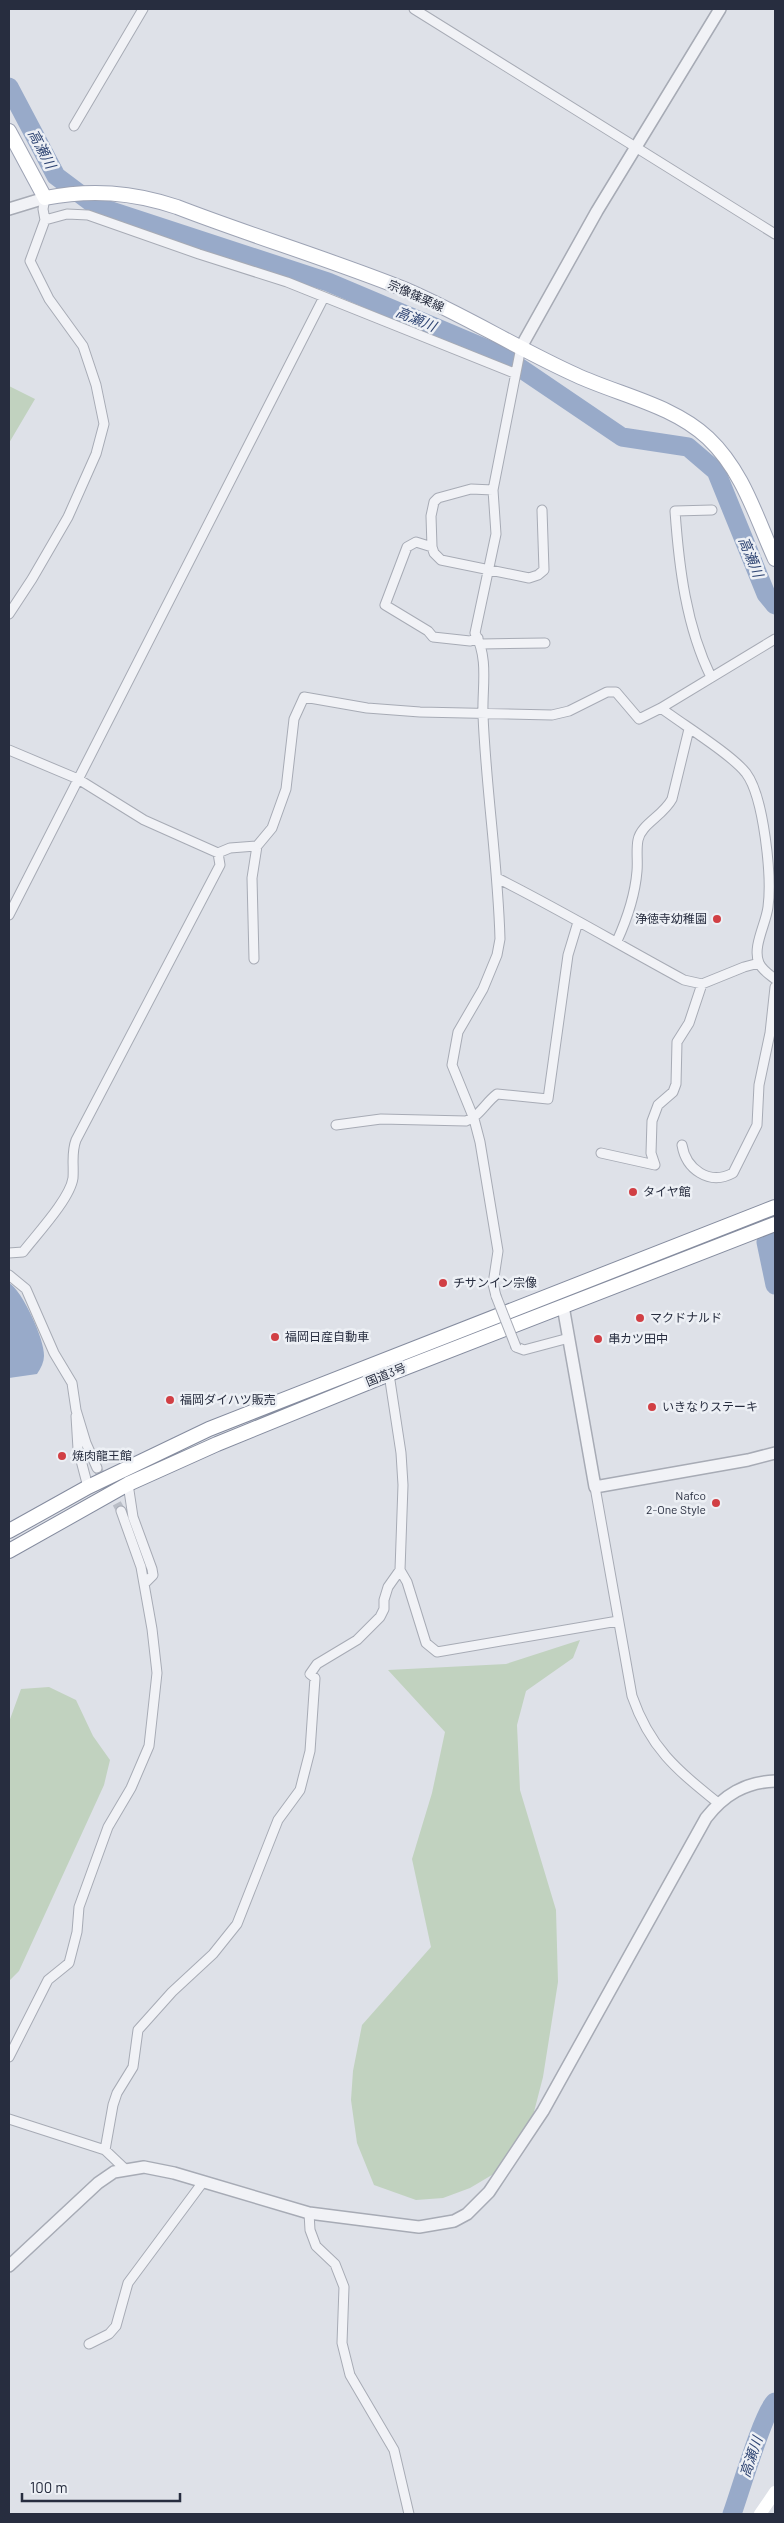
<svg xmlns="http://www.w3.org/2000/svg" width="784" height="2523" font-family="Barlow,'Noto Sans JP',sans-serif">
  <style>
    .green { fill: #c1d2bf }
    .water { fill: #98aac9 }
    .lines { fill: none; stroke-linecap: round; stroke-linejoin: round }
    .river { stroke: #98aac9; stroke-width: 19 }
    .minor-tunnel { stroke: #b9bdc6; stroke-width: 9; stroke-dasharray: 9 4.5; stroke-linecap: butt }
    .minor-casing { stroke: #a7abb5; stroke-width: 11 }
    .tertiary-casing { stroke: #a7abb5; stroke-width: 14 }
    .primary-casing { stroke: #9da3b4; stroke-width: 16 }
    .trunk-casing { stroke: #858c9f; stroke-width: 16 }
    .minor { stroke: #f1f2f6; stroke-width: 9 }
    .tertiary { stroke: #f1f2f6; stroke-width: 11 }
    .secondary { stroke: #fff; stroke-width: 12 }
    .primary { stroke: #fff; stroke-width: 14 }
    .trunk { stroke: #fff; stroke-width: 14 }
    .minor-bridge-casing { stroke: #a7abb5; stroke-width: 11; stroke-linecap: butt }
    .minor-bridge { stroke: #f1f2f6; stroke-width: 9 }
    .poi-dot { fill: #d13f44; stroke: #edf0f5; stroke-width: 2 }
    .labels { text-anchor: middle; stroke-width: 5; stroke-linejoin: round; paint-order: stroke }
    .street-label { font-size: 12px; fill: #272d3f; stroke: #edf0f5 }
    .poi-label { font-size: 12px; fill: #272d3f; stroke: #edf0f5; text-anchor: start }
    .water-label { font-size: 14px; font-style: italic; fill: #304674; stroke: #edf0f5 }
  </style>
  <rect width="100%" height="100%" fill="#dee1e8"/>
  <path class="green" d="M9 386 35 399 9 443Z
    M580 1640 573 1658 526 1691 517 1725 520 1790 556 1910 558 1982 543 2077 528 2135 512 2163 470 2188 443 2198 416 2200 374 2185 357 2143 351 2100 353 2071 362 2025 431 1947 412 1859 432 1793 445 1732 388 1670 506 1664Z
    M49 1687 76 1700 93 1736 110 1760 104 1785 19 1971 9 1981V1722L21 1689Z"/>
  <path class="water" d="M9 1283C22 1290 45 1340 44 1356 44 1362 41 1368 37 1374L9 1378Z"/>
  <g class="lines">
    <path class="river" d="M9 87 56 176 96 206 328 282 501 355 622 437 688 447 716 471 766 594 775 605
      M775 1210 766 1242 775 1285
      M732 2514C739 2495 764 2410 775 2402"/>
    <path class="minor-tunnel" d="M97 1468 121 1511"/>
    <g class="minor-casing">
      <path id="minor" d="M414 9 775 234
        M74 126 143 9
        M45 220 67 214 88 215 199 254 287 282 514 373
        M493 490 471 489 438 498 434 502 431 516 432 547 434 553 441 560 529 578 538 575 544 570 542 510
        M432 547 416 542 407 547 385 605 428 631 433 637 470 641 478 638
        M9 614 32 579 68 517 96 454 104 424 96 385 83 346 49 299 30 261 45 220 43 209 45 198
        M481 644 545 643
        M711 677C686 626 679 567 675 511L712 510
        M661 708C682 724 731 754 746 773 764 797 772 877 768 907 766 924 752 947 759 963 762 970 770 975 775 979
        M9 750 78 779 144 820 218 853 230 848 257 846
        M497 878C561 910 621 946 684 980L702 984 744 967 759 963
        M9 915 324 297
        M617 941C627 919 635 896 637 871 638 861 636 850 638 840 641 824 663 816 672 799L689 729
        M254 959 252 878 257 846 272 828 286 789 294 719 304 697 367 708 420 712 552 715 569 711 607 692H616L639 719 661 708 775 639
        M336 1125 381 1119 466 1121C480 1116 485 1103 497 1094L548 1099 568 955 578 922
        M682 1145C686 1169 709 1186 733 1173L757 1125 759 1085 770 1033 775 987
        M601 1153 655 1165 651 1153 652 1121 658 1105 673 1092 676 1084 677 1042 689 1023 702 984
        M9 1253 23 1252C36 1235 70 1199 73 1178 74 1164 71 1153 76 1140L220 865 218 853
        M9 1275 26 1289 54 1353 72 1383 76 1410 86 1443 97 1468
        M496 1296 493 1284 498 1251 480 1142 474 1119 452 1065 458 1032 483 989 497 955 500 939C498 864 486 790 483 715 482 687 489 659 475 633L496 534 493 490 521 347
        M516 1347 524 1350 569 1338
        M389 1374 401 1453 403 1485 400 1570 407 1582 426 1643 437 1652 618 1621
        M76 1416 78 1449 88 1487
        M128 1484 133 1517 152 1569 153 1575 145 1583
        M595 1487 632 1696C650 1748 676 1769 718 1803
        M9 2057 48 1980 69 1963 77 1932 79 1907 108 1827 131 1788 149 1746 157 1673 152 1629 141 1567 121 1511
        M9 2119 105 2150 125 2169
        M105 2150 113 2105 117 2093 133 2067 138 2030 172 1992 213 1954 237 1924 278 1820 300 1790 310 1751 315 1678 310 1674 317 1664 357 1640 380 1617 384 1609V1600L388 1587 400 1570
        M309 2213 310 2230 316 2246 335 2264 344 2287 342 2343 350 2375 394 2450 409 2514
        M89 2344 109 2334 116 2326 128 2283 203 2182"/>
    </g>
    <g class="tertiary-casing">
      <path id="tertiary" d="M9 209 45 198
        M521 347 597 211 720 9
        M563 1306 595 1487 748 1460 775 1453
        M9 2266 98 2183 114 2172 144 2167 174 2173 309 2213 419 2227 454 2221 467 2214 489 2192 543 2111 706 1818C724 1795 745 1782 775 1781"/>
    </g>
    <g class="primary-casing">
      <path id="primary" d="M9 131 45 198C91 189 132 192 177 207 252 236 329 259 404 289 463 314 518 349 576 375 619 395 673 405 708 438 743 471 756 517 775 559"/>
    </g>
    <g class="trunk-casing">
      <path id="trunk" d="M9 1531 88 1487 209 1429 775 1207
        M9 1551 128 1484 217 1444 389 1374 775 1224"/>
    </g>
    <use href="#minor" class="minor"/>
    <use href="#tertiary" class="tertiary"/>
    <path class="secondary" d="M760 2514 775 2492"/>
    <use href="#primary" class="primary"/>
    <use href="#trunk" class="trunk"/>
    <g class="minor-bridge-casing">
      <path id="minor-bridge" d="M496 1296 516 1347"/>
    </g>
    <use href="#minor-bridge" class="minor-bridge"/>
  </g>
  <g class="poi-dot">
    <circle cx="717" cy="919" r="5"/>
    <circle cx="633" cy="1192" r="5"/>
    <circle cx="443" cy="1283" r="5"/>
    <circle cx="640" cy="1318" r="5"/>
    <circle cx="275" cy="1337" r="5"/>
    <circle cx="598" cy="1339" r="5"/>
    <circle cx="170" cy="1400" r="5"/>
    <circle cx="652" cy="1407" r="5"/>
    <circle cx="62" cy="1456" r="5"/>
    <circle cx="716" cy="1503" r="5"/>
  </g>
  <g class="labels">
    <g class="street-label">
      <text transform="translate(416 296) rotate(24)" y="4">宗像篠栗線</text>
      <text transform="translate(386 1375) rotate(-22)" y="4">国道3号</text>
    </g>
    <g class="poi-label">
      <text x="707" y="923" text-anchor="end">浄徳寺幼稚園</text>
      <text x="643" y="1196">タイヤ館</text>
      <text x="453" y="1287">チサンイン宗像</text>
      <text x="650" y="1322">マクドナルド</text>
      <text x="285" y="1341">福岡日産自動車</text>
      <text x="608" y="1343">串カツ田中</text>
      <text x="180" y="1404">福岡ダイハツ販売</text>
      <text x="662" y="1411">いきなりステーキ</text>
      <text x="72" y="1460">焼肉龍王館</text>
      <text x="706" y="1500" text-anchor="end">Nafco<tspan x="706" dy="14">2-One Style</tspan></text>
    </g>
    <g class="water-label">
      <text transform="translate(42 149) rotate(62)" y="5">高瀬川</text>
      <text transform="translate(416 319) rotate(23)" y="5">高瀬川</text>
      <text transform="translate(751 557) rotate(68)" y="5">高瀬川</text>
      <text transform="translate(751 2457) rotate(-71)" y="5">高瀬川</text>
    </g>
  </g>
  <rect width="784" height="2523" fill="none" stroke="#272d3f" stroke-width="20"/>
  <path d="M22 2493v8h158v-8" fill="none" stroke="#272d3f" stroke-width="2.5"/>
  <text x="30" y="2493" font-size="15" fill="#272d3f" stroke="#edf0f5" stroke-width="4" paint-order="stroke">100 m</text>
</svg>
